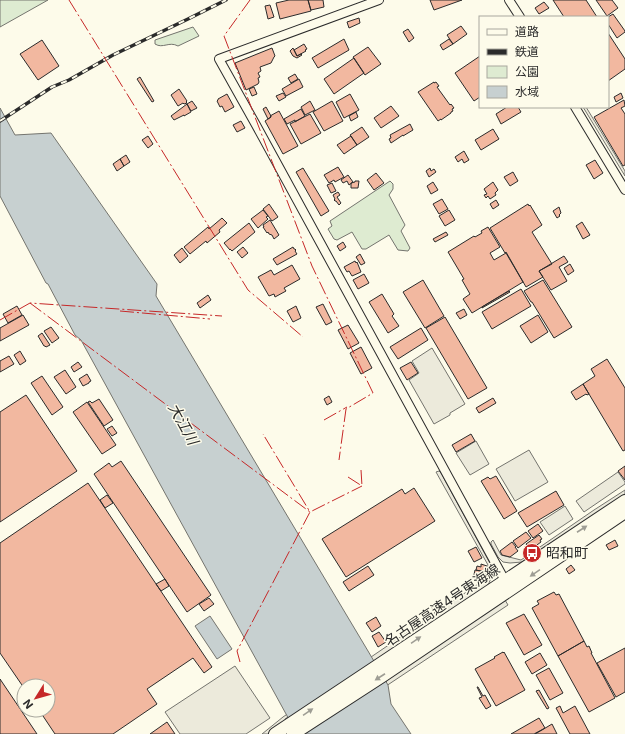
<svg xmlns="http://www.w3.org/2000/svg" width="625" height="734" font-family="Inter,'Noto Sans JP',sans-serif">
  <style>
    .green { fill: #deebd1; stroke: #74746e }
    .parking { fill: #eceadb; stroke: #74746e }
    .water { fill: #c7d0d0; stroke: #74746e }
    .building { fill: #f2b8a0; stroke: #2b2b2b }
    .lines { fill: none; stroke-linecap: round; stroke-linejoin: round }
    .minor-casing { stroke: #2b2b2b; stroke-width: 10 }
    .highway-casing { stroke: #2b2b2b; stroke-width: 14 }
    .minor { stroke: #fdfbea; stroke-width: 8 }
    .highway { stroke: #fdfbea; stroke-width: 12 }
    .rail-casing { stroke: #2b2b2b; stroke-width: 3.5 }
    .rail { stroke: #fdfbea; stroke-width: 2; stroke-dasharray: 6; stroke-linecap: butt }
    .power { stroke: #c62828; stroke-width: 1; stroke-dasharray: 14 3 2 3; stroke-linecap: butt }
    .oneway { fill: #9e9d94 }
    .labels { text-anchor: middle; stroke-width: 3; stroke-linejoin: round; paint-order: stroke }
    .poi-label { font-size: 14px; fill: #2b2b2b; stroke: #fdfbea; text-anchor: start }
    .street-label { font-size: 14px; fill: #2b2b2b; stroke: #fdfbea }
    .water-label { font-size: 15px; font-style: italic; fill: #2b2b2b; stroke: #fdfbea }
  </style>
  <rect width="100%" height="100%" fill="#fdfbea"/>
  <path class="green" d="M0 0H48L0 27Z
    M193 27 199 36 178 46C169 41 163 49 155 44V40Z
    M390 181 393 184V189L389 195 405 225 401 231 410 248 408 251 398 250 389 235 366 249H362L352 232 337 240 334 239 328 229 332 226 330 221Z"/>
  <path class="parking" d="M583 107H586L625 171V176Z
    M432 348 465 404 450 413V415L434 424 409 380 419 373 412 361Z
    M476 441 489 464 470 475 456 453Z
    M529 450 548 482 515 501 496 469Z
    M439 471 441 473 492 567 493 573 489 583 485 588 373 662 372 660 285 719 286 721 268 734H262L283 717 484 580 488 565 436 472Z
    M618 472 625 482V484L584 512 576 501Z
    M625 490V494L522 562 510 563 503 562 498 557 491 544V542L493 540 501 555 521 560 594 510Z
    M565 506 573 519 549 535 540 522Z
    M505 600 508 605 353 708 309 734 387 681 386 679Z
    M235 666 270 718 246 734H180L165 712Z"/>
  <path class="water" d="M0 108 15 135 51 133 157 284 156 296 368 651 388 685 391 704 411 734H297L81 340 75 335 48 284 46 283 0 196Z
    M210 616 232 649 217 659 195 626Z"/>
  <path class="building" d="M289 0H308L311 11 280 19 276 3Z
    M308 0H323L324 7 311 10Z
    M430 0H462L434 10Z
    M553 0H586L597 17H564Z
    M596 0H612L618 8 607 16Z
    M544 2 549 8 539 14 535 8Z
    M270 5 274 17 268 19 265 6Z
    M613 14 625 31V32L617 38 608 24V17Z
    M359 18 360 23 349 28 347 22Z
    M461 26 467 34 453 44 447 35Z
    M408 29 414 38 409 42 403 32Z
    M608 33 625 59V69L608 81Z
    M344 39 349 50 318 68 312 58Z
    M449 39 453 44 443 50 440 45Z
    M42 40 59 66 38 80 20 54Z
    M304 44 307 49 305 50 306 51 297 56 294 50Z
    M368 47 381 64 365 75 353 57Z
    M272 48 275 56 274 57 271 63 260 67 261 71 258 73 260 77 258 78 259 82 258 84 246 90 235 63Z
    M293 48 297 56 301 54 302 55 297 58 293 56 290 51Z
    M480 56V97L474 101 455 73Z
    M354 58 364 73 334 94 324 79Z
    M295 74 298 79 291 83 288 78Z
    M140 77 154 101 152 102 137 79Z
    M299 79 303 87 286 96 282 89Z
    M434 82V83L436 82 439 86 437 87 450 105 451 104 454 108 452 109 453 111 451 112V113L441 120V119L438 121 418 92Z
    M254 87 257 94 252 96 249 89Z
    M179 89 187 101 186 102 187 103 184 104 183 103 178 106 171 95Z
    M283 93 286 97 279 101 276 96Z
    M621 93 623 98 616 102 614 97Z
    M227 94 234 107 225 112 222 106 220 107 217 101 218 100V99Z
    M350 94 359 110 344 118 336 102Z
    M624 100 625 106 621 108 625 114V165L623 166 594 117Z
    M192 101 197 108 191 111 187 104Z
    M310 101 315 110 305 115 301 107Z
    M332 101 343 121 324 131 313 112Z
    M187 104 191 112 184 116V115L174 120 171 116Z
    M391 106 399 116 381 128 374 118Z
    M266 107 271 116V117L268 119 263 109Z
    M507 107H518L521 112 501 124 496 114Z
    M301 109 305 116 295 122V120L287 124 284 119Z
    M279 111 298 146 283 154 265 121 271 117 270 116Z
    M356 112 358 117 351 121 349 116Z
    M310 114 321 133 301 144 290 124Z
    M241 121 245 128 237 132 233 125Z
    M410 124 413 130 403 136V135L391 143 389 139 391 138 390 135Z
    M362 127 369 137 357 145 350 135Z
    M493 129 499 139 481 150 475 140Z
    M148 136 153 144 148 148 142 140Z
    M351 136 357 145 344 154 337 145Z
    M464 151 469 160 464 163 462 159 458 162 455 157Z
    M126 155 130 162 124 166 120 159Z
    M120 159 124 166 117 171 113 164Z
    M595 160 603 173 594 179 586 165Z
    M338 167 344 177 335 182 334 180 329 183 324 175Z
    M303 168 329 211 321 216 296 172Z
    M430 168 431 171 434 169 436 172 429 177 426 171Z
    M513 172 518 181 510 186 504 177Z
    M376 173 384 183 374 190 367 180Z
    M348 175 353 182 349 185 347 181 343 183 341 180Z
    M355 181H359L358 188H351V183L355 182Z
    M433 182 438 190 431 194 427 186Z
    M493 182 498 190 495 193 496 195 490 199 488 196 486 198 484 195 487 194 484 189Z
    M332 183 336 191 331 193 327 185Z
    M338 192 340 195 337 197 341 203 339 205 336 201H335L334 200 335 199 333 195Z
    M442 199 448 209 439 214 433 204Z
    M496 200 499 205 493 209 490 204Z
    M269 204 278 217 272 221 263 209Z
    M528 204 529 206 530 205 542 225 532 232 552 264 539 271 543 277 526 287 506 252 505 253 490 228Z
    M559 207 561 213 559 215 560 216 557 218 553 211Z
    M263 210 268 216 266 217 268 219 258 228 251 219Z
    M449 210 455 220 445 226 439 216Z
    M222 218 227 223 219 230 220 232 207 243 206 241 190 254 184 247 208 227 209 229Z
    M270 220 279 235 274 239 272 235 269 234 268 232 267 233 263 227H264L263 225Z
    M582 222 590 235 583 239 576 226Z
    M249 223 255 232 232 251 230 249V250L224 243Z
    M488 227 500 247 490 253 494 260 506 253 523 282 472 313 463 299 470 294 462 280 464 279 448 252 474 236 475 237 482 233 481 231Z
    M446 232 448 235 435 242 433 239Z
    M343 242 346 247 340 251 337 246Z
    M243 247 248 253 242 258 237 252Z
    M293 247 294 249H295L296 250 295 251 297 254 277 265 273 259Z
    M182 248 188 256 180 263 174 255Z
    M360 254 365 263 361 265 356 257Z
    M564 256 568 262 559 267 567 281 551 290 539 271Z
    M355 261 356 263 357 262 361 272 352 276 349 271 347 272 344 267Z
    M570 264 574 271 568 275 564 268Z
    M292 265 300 279 284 288 286 291 275 297 274 294 269 296 258 277 271 270 274 275Z
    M364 274 369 283 358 289 353 280Z
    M423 280 444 316 425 328 403 292Z
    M543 280 572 327 554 338 532 302H531L524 291Z
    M521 289 531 306 492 329 482 312Z
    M509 291 510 292 482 308V307Z
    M382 294 394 314 392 316 399 326 388 333 369 302Z
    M208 295 211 300 200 308 197 303Z
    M323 304 332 322 326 325 316 307Z
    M17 306 22 315 8 323 3 314Z
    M296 306 301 318 293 322 287 311Z
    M464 309 467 315 460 319 456 313Z
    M23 315 29 325 0 341V328Z
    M538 315 548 332 531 343 520 326Z
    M445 317 487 388 468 399 426 328Z
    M348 325 359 343 348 349 338 330Z
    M51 327 59 338 52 343 44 331Z
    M421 328 428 340 398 359 390 347Z
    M42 333 50 345 46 347 45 346H44L38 336Z
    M361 347 372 368 361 374 350 353Z
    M20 351 26 361 20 365 14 355Z
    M9 356 14 364 0 372V361Z
    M607 359 625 388V450L623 451 583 384 595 376 591 369Z
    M78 362 82 367 74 372 71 367Z
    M411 362 418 373 407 380 400 368Z
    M65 370 76 387 66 394 54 377Z
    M87 374 91 381 89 382V383L83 386 79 379Z
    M42 376 63 407 52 415 31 383Z
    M583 384 589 394 587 395 586 394 576 400 571 392Z
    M26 395 77 471 0 522V412Z
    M329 396 332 402 327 405 324 399Z
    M493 398 496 403 479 413 476 408Z
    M99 399 113 420 104 426 88 402 90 401 92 403Z
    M87 402 116 445 102 454 73 412Z
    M112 426 117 433 112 436 107 429Z
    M471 434 475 441 456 452 452 445Z
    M121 461 211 595 187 612 94 474 109 463 112 467Z
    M625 466V480L618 471Z
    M496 476 517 511 504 519 481 481 488 477 490 479Z
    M88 483 212 667 204 673 193 658 147 689 157 704 113 734H55L39 710H48V686H24V688L0 653V543Z
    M414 488 435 521 346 577 322 539 402 489 405 494Z
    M556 491 564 505 527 527 518 513Z
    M107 495 113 503 105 508 100 500Z
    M538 524 543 531 533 538 528 531Z
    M526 532 531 538 518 548 513 541Z
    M539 535 542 539 540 540 541 542 530 550 526 544Z
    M615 540 618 546 609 550 606 545Z
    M512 542 516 547H515L518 551 510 557 502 555 500 551Z
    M476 547 482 558 474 562 468 551Z
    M481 564 487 566 486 572 476 570 477 566 481 567Z
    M571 565 575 570 569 574 566 569Z
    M368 566 374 575 349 591 343 582Z
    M475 570 486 572 484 579 481 578V580L473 579Z
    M165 579 169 586 161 591 156 584Z
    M554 592 556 595 559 594 584 641 558 656 532 608 539 604 537 601Z
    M209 598 214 604 204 611 199 604Z
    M438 601 443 608 435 613 431 606Z
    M524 614 542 645 524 655 506 623Z
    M376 617 381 626 372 632 366 623Z
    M379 632 386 642 378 647 372 636Z
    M584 641 587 647 589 646 592 653H591L615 698 589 712 558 656Z
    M625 648V692L616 697 597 663Z
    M503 652V653L504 652 525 690 496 706 475 669 495 658 494 657Z
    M540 653 547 665 532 674 525 662Z
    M549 668 563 693 550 700 536 675Z
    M0 679 37 734H0Z
    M477 687H478L483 696 485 695 491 706 486 709 479 698 482 697Z
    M539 690 549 708 547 709 536 691Z
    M560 706 563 713 575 706 590 734H570L556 708Z
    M539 718 545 728 534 734H511Z
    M167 722 175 734H150Z
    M552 724 557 734H535L542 730Z"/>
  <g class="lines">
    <g class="minor-casing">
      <path id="minor" d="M379 0 219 59 256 125 503 577
        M509 0 520 17
        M575 107 625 190"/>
    </g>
    <g class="highway-casing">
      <path id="highway" d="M275 734 625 501
        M293 734 384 675 625 512"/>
    </g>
    <use href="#minor" class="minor"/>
    <use href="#highway" class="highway"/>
    <g class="rail-casing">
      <path id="rail" d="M0 121 52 87 69 80 113 55 188 19 226 0"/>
    </g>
    <use href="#rail" class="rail"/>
    <path class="power" d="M69 0 248 290 303 337
      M250 0 224 36 312 266 373 393 346 409 339 460
      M30 303 310 512 362 486
      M120 311 210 319
      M0 320 30 303 222 316
      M324 420 347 407
      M361 470 362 486
      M348 477 362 486
      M240 662 237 651 310 512 263 434"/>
  </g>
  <defs><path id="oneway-solid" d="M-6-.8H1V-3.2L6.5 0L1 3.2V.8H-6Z"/></defs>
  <g class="oneway">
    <use href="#oneway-solid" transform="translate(582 529) rotate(-33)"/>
    <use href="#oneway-solid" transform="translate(535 573) rotate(146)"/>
    <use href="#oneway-solid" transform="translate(416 640) rotate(-34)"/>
    <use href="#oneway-solid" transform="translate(380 677) rotate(147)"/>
    <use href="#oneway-solid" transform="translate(308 712) rotate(-34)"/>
  </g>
  <defs>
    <g id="bus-disc" transform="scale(1)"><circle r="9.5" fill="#c62828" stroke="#fdfbea"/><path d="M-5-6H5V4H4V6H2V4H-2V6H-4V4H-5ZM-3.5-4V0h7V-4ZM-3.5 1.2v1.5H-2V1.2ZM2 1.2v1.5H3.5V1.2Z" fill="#fff"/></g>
  </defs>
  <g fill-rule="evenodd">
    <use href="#bus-disc" x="532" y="553"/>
  </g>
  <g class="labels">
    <g class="poi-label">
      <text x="546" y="558">昭和町</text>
    </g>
    <g class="street-label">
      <text transform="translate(442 605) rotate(-34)" y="5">名古屋高速4号東海線</text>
    </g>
    <g class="water-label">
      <text transform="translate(183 424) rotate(61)" y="5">大江川</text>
    </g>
  </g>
  <rect x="479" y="16" width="130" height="92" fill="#fdfbea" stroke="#a9a89e"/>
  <rect x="487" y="29" width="20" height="6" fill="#fdfbea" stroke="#a9a89e"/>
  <text x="515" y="36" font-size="12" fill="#2b2b2b">道路</text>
  <rect x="487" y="49" width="20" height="6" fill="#2b2b2b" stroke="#a9a89e"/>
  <text x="515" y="56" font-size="12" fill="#2b2b2b">鉄道</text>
  <rect x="487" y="66" width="20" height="12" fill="#deebd1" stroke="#a9a89e"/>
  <text x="515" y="76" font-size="12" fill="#2b2b2b">公園</text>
  <rect x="487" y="86" width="20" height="12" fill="#c7d0d0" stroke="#a9a89e"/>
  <text x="515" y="96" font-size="12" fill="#2b2b2b">水域</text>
  <g transform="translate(36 698) rotate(233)"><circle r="19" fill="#fdfbea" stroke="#a9a89e"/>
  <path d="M0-3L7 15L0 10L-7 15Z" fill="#c62828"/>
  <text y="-6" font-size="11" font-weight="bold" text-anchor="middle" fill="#2b2b2b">N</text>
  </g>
</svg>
